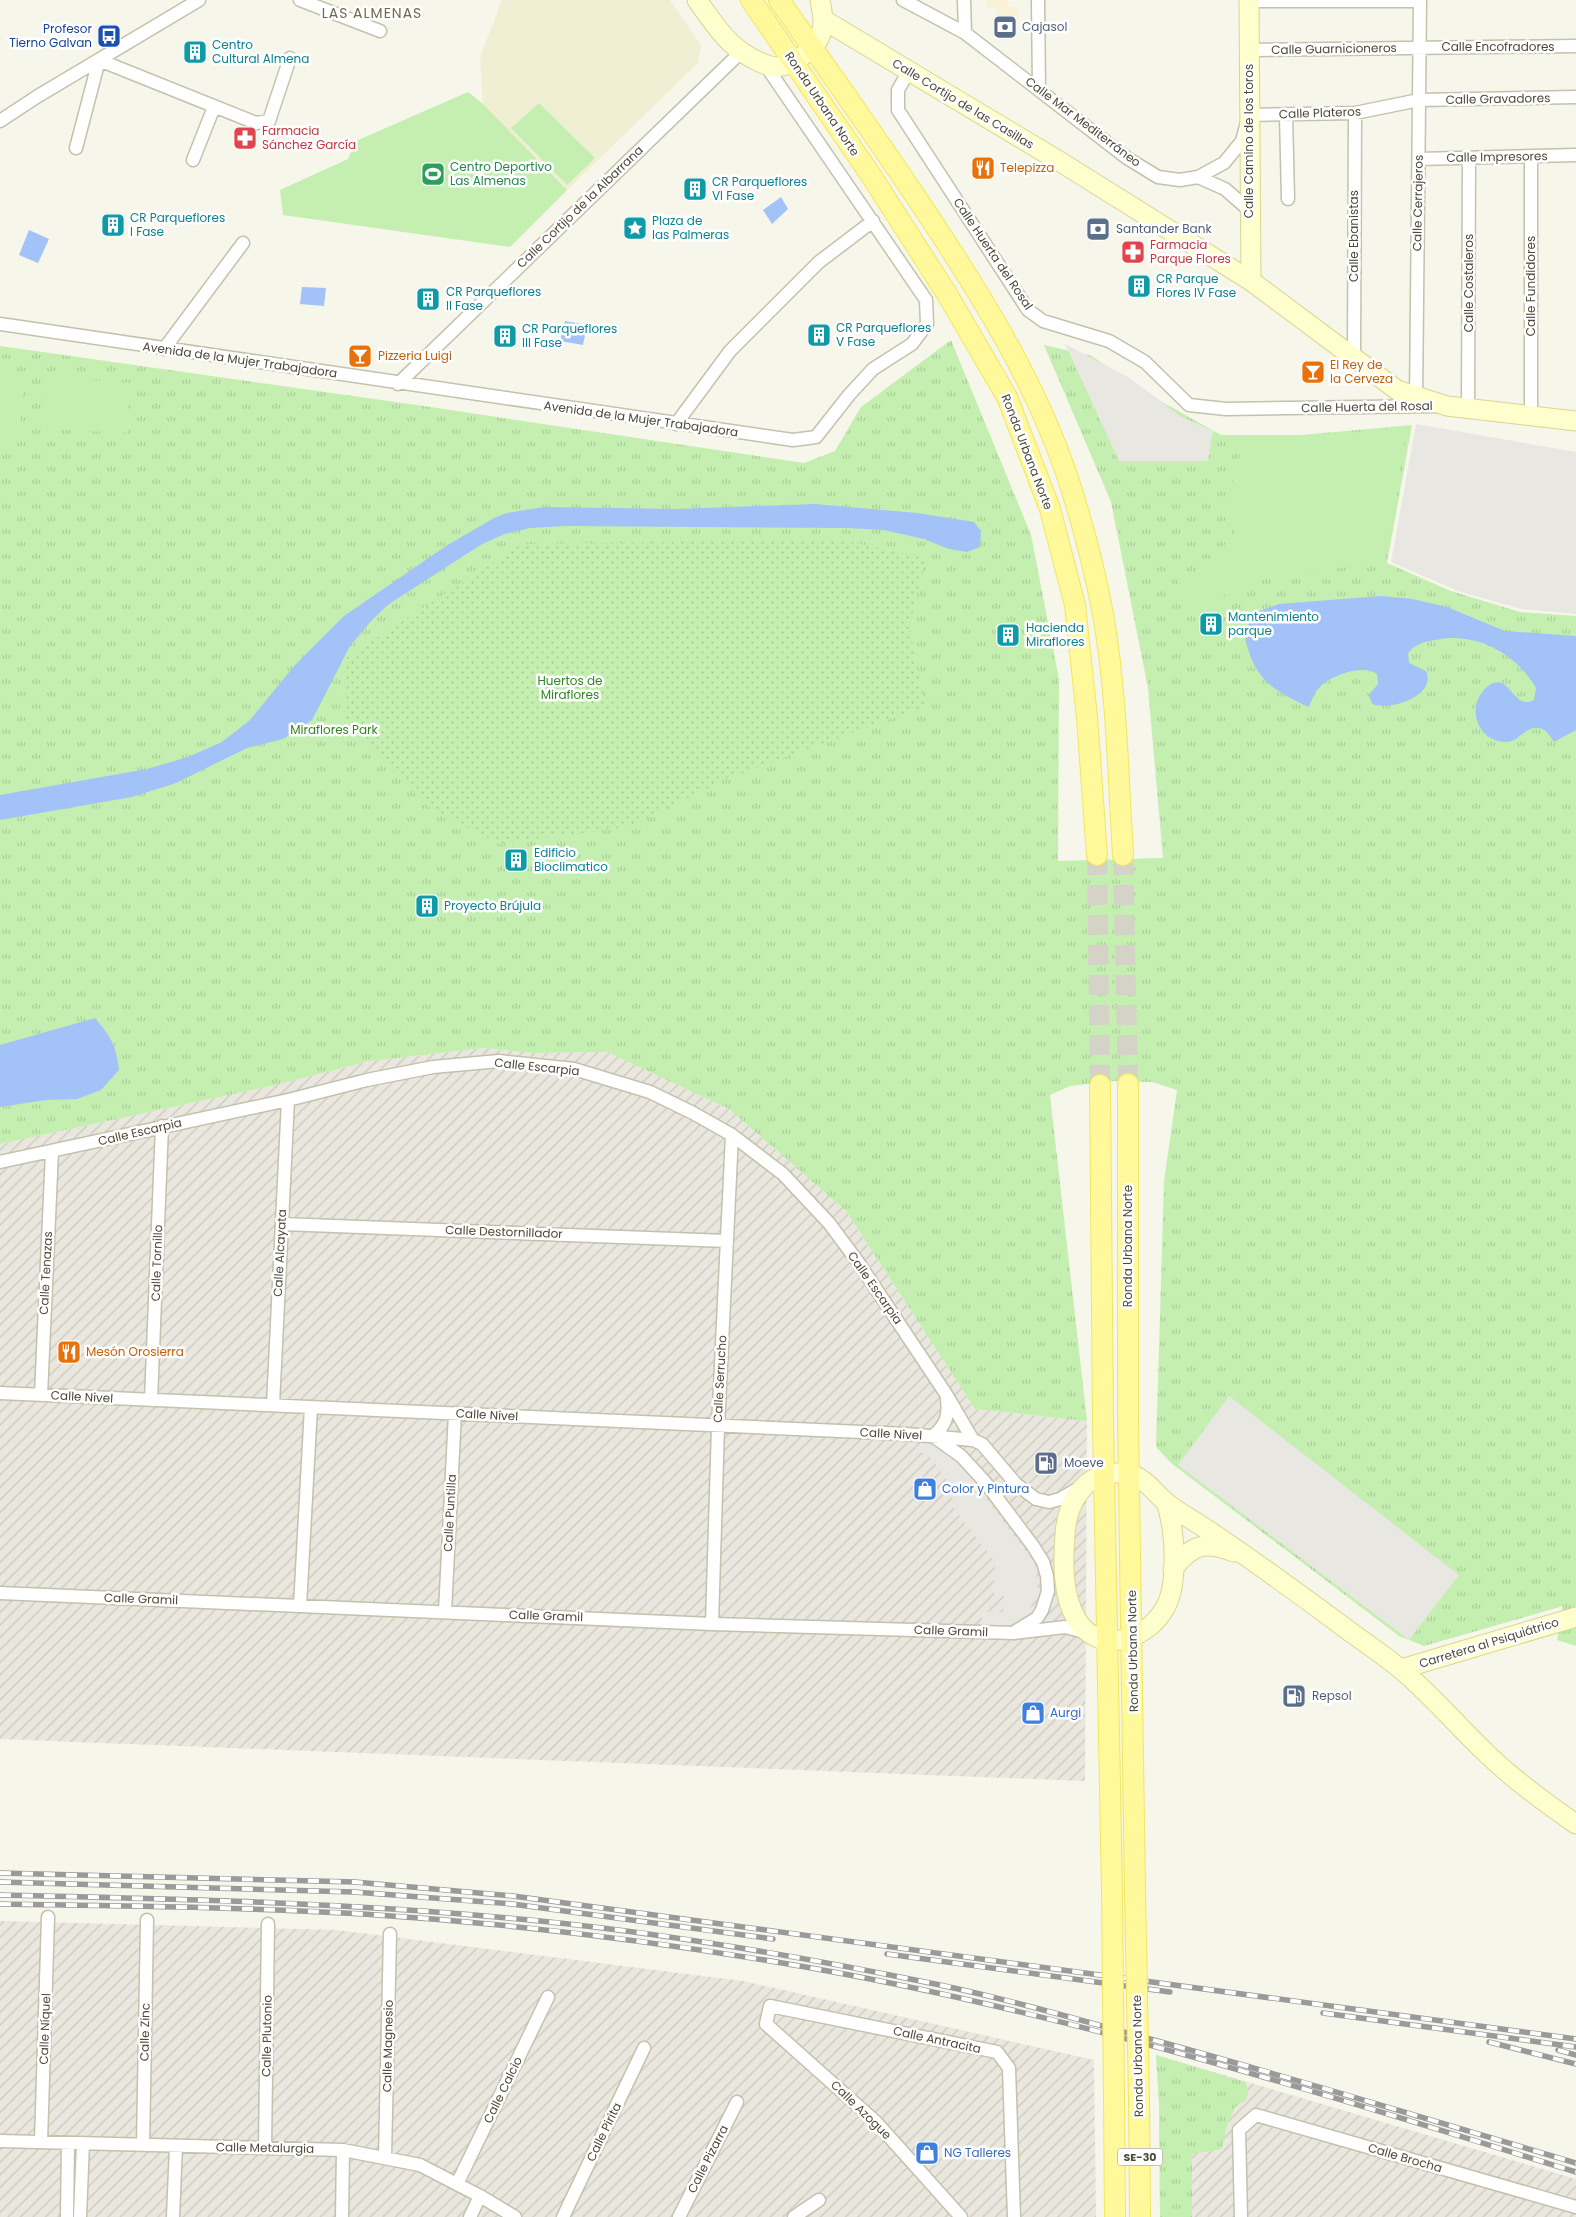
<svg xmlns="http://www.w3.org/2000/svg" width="1576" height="2217" font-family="Poppins,sans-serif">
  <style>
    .commercial { fill: #faf2d5 }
    .industrial { fill: url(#industrial-furrows) }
    .education { fill: #f1efd3 }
    .grass { fill: url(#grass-tufts) }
    .garden { fill: url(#garden-dots) }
    .pitch { fill: #c4efb0 }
    .parking { fill: #e8e7e2 }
    .water { fill: #a2c2f8 }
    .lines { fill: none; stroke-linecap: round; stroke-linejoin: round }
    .primary-tunnel { stroke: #d5d3c7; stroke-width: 20; stroke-dasharray: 20 10; stroke-linecap: butt }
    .street-casing { stroke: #c4c1ac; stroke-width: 15 }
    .secondary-casing { stroke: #d8d594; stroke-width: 21 }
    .primary-casing { stroke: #f1e65f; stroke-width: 22 }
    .street { stroke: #fff; stroke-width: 12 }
    .secondary { stroke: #fffecd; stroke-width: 19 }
    .primary { stroke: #fff99c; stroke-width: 20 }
    .rail-casing { stroke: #9a9a9a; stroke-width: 5.5 }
    .rail { stroke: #fff; stroke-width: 4; stroke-dasharray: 11; stroke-linecap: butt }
    .primary-bridge-casing { stroke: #f1e65f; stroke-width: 22; stroke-linecap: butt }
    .primary-bridge { stroke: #fff99c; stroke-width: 20 }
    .labels { text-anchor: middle; stroke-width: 5; stroke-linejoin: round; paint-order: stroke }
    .shield { fill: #fff; stroke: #828073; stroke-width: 1 }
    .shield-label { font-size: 11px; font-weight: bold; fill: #4c4937 }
    .service-label { font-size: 12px; fill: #4e5e75; stroke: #fff; text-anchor: start }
    .transit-label { font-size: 12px; fill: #164399; stroke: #fff; text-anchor: end }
    .culture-label { font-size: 12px; fill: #0d838f; stroke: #fff; text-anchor: start }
    .street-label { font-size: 12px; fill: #4c4937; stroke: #fff }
    .health-label { font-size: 12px; fill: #be3a42; stroke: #fff; text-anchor: start }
    .leisure-label { font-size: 12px; fill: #27864d; stroke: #fff; text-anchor: start }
    .food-label { font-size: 12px; fill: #c56008; stroke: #fff; text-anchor: start }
    .park-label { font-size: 12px; fill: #328622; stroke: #fff }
    .shop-label { font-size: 12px; fill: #366cbe; stroke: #fff; text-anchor: start }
    .neighbourhood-label { font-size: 14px; letter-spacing: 1px; fill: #706a4d; stroke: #fff }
  </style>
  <defs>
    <pattern id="industrial-furrows" width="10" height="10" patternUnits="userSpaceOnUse" patternTransform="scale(1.25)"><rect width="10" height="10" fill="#eae7df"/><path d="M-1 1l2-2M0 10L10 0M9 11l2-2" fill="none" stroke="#cac8c0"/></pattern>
    <pattern id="grass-tufts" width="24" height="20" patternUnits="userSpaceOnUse" patternTransform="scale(1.25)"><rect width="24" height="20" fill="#c4efb0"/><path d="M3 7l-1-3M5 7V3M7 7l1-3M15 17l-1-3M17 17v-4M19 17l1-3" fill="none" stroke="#aace98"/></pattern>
    <pattern id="garden-dots" width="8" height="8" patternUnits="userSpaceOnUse" patternTransform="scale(1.25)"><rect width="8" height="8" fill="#c4efb0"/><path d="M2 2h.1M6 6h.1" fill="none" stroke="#aace98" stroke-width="1.8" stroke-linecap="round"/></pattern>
  </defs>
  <rect width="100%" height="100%" fill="#f7f6eb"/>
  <path class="commercial" d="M987 0H1008V7H1017L1018 20 1015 26 1008 29 1000 27 997 22V8H987Z"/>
  <path class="industrial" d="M484 1048 532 1053 607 1052 729 1109 846 1211 975 1409 1087 1421 1085 1781 0 1739V1144L276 1085 370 1061Z
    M0 1921 337 1930 743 1981 1094 2060 1096 2217H0Z
    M1156 2055 1576 2179V2217H1160L1159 2103Z"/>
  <path class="education" d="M502 0H670L701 45 698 63 567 190 483 104 480 57Z"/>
  <path class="grass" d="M951 340 1031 535 1059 679 1058 861 1163 858 1148 688 1111 502 1044 345 1092 356 1137 388 1221 435H1302L1412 425 1387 563 1451 591 1520 612 1576 616V1646L1557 1640 1563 1606 1424 1646 1399 1636 1171 1463 1156 1447 1164 1181 1177 1090 1152 1082 1111 1081 1070 1086 1050 1095 1087 1421 975 1409 846 1211 729 1109 607 1052 532 1053 484 1048 370 1061 276 1085 0 1144V346L417 405 804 463 835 451 861 407Z
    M1156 2055 1245 2082 1248 2090 1246 2100 1235 2107 1227 2126 1222 2149 1192 2154V2217H1160L1159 2103Z"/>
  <path class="garden" d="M842 540 926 558 909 628 926 706 723 780 634 826 499 844 429 807 346 725 347 657 522 544Z"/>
  <path class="pitch" d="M468 92 483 104 567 190 510 247 283 215 280 190 348 159 356 141Z
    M539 103 595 158 567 185 511 128Z
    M0 375 24 377 19 442 0 440Z
    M48 377 130 383 127 433 46 429Z
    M1407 428 1385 562 1307 572 1264 575 1226 593 1200 618 1168 566 1194 573 1235 535 1227 500 1245 438 1296 437Z"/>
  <path class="parking" d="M1065 344 1130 378 1180 416 1213 431 1208 461H1119Z
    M1416 424 1576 452V614L1521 609 1458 591 1391 562Z
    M1229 1396 1459 1575 1409 1640 1178 1465Z
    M922 1442 931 1444 943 1452 964 1469 1035 1564 1038 1591 1029 1611 1016 1623 1006 1627 982 1626V1611L1003 1612 1004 1596 994 1595 995 1562 950 1503 955 1491 928 1454 921 1453Z"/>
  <path class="water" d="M781 197 788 209 772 224 763 210Z
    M29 230 49 239 38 263 19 255Z
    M302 287 326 288 324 306 300 304Z
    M565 321 587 325 583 345 560 341Z
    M815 504 917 513 974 522 981 531 980 547 967 552 949 549 924 539 884 530 847 528 567 526 530 528 505 534 482 544 389 604 372 620 350 646 312 720 283 739 247 748 176 783 132 797 0 820V795L147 769 188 757 222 742 250 720 295 665 344 616 446 546 494 518 507 513 544 507 678 509Z
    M1381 596 1412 599 1447 607 1505 631 1576 636V730L1554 742C1549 735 1546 728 1537 728 1524 727 1519 742 1506 742 1477 742 1465 706 1487 687 1509 668 1513 712 1534 700L1536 688C1516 653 1475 631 1435 640 1424 642 1415 644 1408 653L1409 663 1426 671C1437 696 1390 711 1372 704L1369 695 1378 684 1377 674C1364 664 1332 675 1321 686 1315 691 1312 699 1309 707 1269 689 1254 678 1244 634L1254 613 1279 604Z
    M95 1018C111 1037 116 1045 119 1070L101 1090 77 1099 46 1100 0 1107V1045Z"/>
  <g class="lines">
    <path class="primary-tunnel" d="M1097 855 1100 1085
      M1123 855 1128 1084"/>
    <g class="street-casing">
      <path id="street" d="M300 0 380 31
        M903 0 965 33 1127 158 1158 177 1180 180 1198 177 1224 163 1242 141 1249 115 1355 113 1419 100 1576 97
        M964 0 965 33
        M1038 0 1039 89
        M1249 1H1420
        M1249 50 1576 46
        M909 71 898 90V110L1028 310 1043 321 1109 341 1145 362 1189 405 1226 409 1435 406
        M1286 115 1288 199
        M0 121 38 96 199 0
        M76 148 99 60 256 123 269 121 290 58
        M1531 157V415
        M1419 159 1576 155
        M193 160 214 107
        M1198 177 1225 189 1249 210
        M0 324 793 440 816 437 849 395 873 369 912 344 927 324 926 300 764 63
        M164 349 243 243
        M1354 359 1355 113
        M398 384 741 52
        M1416 402 1420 0
        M1468 408 1469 158
        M676 424 730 351 819 262 873 221
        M0 1162 288 1100 367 1080 433 1067 499 1061 574 1069 650 1092 693 1113 732 1135 783 1174 829 1223 858 1262 946 1394 973 1440 982 1444 1016 1484 1036 1499 1049 1502 1060 1499 1081 1487
        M282 1224 727 1241
        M0 1393 906 1434 973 1440
        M41 1395 52 1152
        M947 1399C949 1416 946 1425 933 1436L961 1456 985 1482 1033 1546 1043 1562 1047 1576 1048 1591 1042 1610 1037 1618 1016 1631
        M151 1400 162 1126
        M273 1405 288 1100
        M0 1593 712 1624 1014 1633 1065 1627 1088 1633
        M300 1606 311 1407
        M445 1612 455 1413
        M712 1624 718 1427 732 1135
        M0 2141 343 2150 420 2165 480 2196 515 2217
        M41 2142 48 1917
        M143 2145 147 1920
        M265 2148 268 1924
        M385 2157 390 1934
        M457 2184 548 1997
        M67 2217 68 2143
        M80 2217 83 2143
        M173 2217 176 2146
        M342 2217 343 2150
        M470 2217 480 2196
        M563 2217 644 2048
        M679 2217 737 2102
        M794 2217 819 2200
        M961 2217 876 2122 766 2024 770 2006 997 2052 1009 2068 1014 2217
        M1241 2217 1239 2130 1256 2115 1576 2207"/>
    </g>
    <g class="secondary-casing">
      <path id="secondary" d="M697 0C710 18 724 40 742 52 750 58 767 67 777 67 792 66 817 48 821 34 825 22 822 12 820 0
        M1249 0 1251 281
        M824 20 1059 161 1251 281 1397 390 1447 406 1576 421
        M1166 1502C1175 1528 1179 1584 1165 1608 1147 1640 1100 1656 1077 1620 1062 1596 1063 1561 1065 1534 1067 1504 1083 1474 1116 1473 1120 1473 1126 1472 1130 1474 1147 1479 1155 1494 1168 1504 1177 1511 1187 1517 1197 1523 1245 1554 1291 1588 1337 1622 1359 1639 1383 1654 1404 1672 1432 1696 1457 1725 1484 1751 1512 1779 1544 1802 1576 1824
        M1173 1569C1192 1544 1204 1541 1234 1552
        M1401 1669 1576 1617"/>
    </g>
    <g class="primary-casing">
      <path id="primary" d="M751 0 872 177 947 294 1007 397 1050 509 1075 605 1087 717 1097 855
        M779 0C830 73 881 144 930 218 989 307 1046 400 1076 504 1087 540 1096 577 1103 614 1117 694 1118 775 1123 855
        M1128 1084V1421L1135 1892
        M1100 1085 1103 1420 1112 1892
        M1114 2098 1115 2217
        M1139 2098 1140 2217"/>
    </g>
    <use href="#street" class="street"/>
    <use href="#secondary" class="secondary"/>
    <use href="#primary" class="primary"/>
    <g class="rail-casing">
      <path id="rail" d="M0 1873 355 1882 513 1896 1576 2039
        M0 1882 354 1892 512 1904 773 1939
        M0 1895C170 1899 339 1902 508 1918 645 1930 781 1953 915 1980 994 1995 1072 2018 1150 2039 1293 2078 1434 2121 1576 2163
        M0 1904C121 1906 242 1907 363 1914 506 1923 647 1940 788 1964 1056 2009 1317 2092 1576 2172
        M887 1954 1170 1992
        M1323 2013 1576 2047
        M1489 2042 1576 2064
        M1558 2050 1576 2055"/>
    </g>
    <use href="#rail" class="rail"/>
    <g class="primary-bridge-casing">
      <path id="primary-bridge" d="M1112 1892 1114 2098
        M1135 1892 1139 2098"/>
    </g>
    <use href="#primary-bridge" class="primary-bridge"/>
  </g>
  <defs>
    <g id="bank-square" transform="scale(1.25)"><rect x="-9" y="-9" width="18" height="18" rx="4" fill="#5c6f8a" stroke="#fff"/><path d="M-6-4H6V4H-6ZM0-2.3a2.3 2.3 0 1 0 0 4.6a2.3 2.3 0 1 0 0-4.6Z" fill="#fff"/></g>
    <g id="bus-square" transform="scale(1.25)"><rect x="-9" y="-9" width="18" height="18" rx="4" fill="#1a4fb4" stroke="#fff"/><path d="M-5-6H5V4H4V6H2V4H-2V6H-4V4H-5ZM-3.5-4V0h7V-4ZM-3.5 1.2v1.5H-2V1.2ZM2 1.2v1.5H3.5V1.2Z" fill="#fff"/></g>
    <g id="building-square" transform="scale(1.25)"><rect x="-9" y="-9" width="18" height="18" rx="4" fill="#0f9aa8" stroke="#fff"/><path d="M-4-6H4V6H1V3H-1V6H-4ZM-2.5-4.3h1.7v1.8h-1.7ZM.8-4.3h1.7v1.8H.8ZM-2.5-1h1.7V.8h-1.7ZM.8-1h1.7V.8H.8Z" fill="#fff"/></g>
    <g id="pharmacy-square" transform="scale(1.25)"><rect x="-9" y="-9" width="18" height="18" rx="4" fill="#e0444e" stroke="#fff"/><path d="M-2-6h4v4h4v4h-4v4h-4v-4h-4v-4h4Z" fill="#fff"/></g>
    <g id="restaurant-square" transform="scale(1.25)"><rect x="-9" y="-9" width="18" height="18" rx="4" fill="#e8710a" stroke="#fff"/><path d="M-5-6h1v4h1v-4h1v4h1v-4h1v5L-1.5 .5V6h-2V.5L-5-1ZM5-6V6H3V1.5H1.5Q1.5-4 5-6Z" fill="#fff"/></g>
    <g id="stadium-square" transform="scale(1.25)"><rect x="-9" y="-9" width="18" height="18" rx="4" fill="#2e9e5b" stroke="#fff"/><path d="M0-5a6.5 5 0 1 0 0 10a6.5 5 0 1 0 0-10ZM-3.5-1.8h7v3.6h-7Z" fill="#fff"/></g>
    <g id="sight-square" transform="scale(1.25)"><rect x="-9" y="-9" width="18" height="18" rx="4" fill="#0f9aa8" stroke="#fff"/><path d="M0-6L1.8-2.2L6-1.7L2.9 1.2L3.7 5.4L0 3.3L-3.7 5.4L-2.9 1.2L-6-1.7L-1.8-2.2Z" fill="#fff"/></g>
    <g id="bar-square" transform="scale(1.25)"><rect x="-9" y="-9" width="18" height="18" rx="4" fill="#e8710a" stroke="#fff"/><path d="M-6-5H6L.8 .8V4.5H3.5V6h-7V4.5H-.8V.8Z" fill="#fff"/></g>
    <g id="fuel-square" transform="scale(1.25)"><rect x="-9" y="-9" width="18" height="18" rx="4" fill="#5c6f8a" stroke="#fff"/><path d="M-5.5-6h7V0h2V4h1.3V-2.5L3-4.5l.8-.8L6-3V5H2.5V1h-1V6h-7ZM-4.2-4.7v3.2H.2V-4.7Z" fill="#fff"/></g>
    <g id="shop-square" transform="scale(1.25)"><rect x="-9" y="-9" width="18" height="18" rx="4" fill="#3f7fe0" stroke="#fff"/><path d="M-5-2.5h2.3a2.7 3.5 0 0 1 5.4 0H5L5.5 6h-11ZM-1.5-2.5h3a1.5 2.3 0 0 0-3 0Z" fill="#fff"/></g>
  </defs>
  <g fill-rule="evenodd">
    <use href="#bank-square" x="1005" y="27"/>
    <use href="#bus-square" x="109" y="36"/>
    <use href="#building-square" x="195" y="52"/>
    <use href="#pharmacy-square" x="245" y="138"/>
    <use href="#restaurant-square" x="983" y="168"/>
    <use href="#stadium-square" x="433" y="174"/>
    <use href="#building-square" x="695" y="189"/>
    <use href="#building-square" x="113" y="225"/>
    <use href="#sight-square" x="635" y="228"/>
    <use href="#bank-square" x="1098" y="229"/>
    <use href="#pharmacy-square" x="1133" y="252"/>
    <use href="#building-square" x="1139" y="286"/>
    <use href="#building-square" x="428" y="299"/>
    <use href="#building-square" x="819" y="335"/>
    <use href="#building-square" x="505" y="336"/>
    <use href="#bar-square" x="360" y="356"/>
    <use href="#bar-square" x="1313" y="372"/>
    <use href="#building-square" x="1211" y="624"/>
    <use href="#building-square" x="1008" y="635"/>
    <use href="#building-square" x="516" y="860"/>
    <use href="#building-square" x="427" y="906"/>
    <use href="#restaurant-square" x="69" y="1352"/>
    <use href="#fuel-square" x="1046" y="1463"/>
    <use href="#shop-square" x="925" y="1489"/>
    <use href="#fuel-square" x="1294" y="1696"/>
    <use href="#shop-square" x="1033" y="1713"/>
    <use href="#shop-square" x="927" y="2153"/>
  </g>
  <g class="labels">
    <rect class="shield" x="1117.5" y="2148.5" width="45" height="17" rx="4"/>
    <g class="shield-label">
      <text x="1140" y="2161">SE-30</text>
    </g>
    <g class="service-label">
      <text x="1022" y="31">Cajasol</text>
      <text x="1116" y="233">Santander Bank</text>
      <text x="1064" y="1467">Moeve</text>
      <text x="1312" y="1700">Repsol</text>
    </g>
    <g class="transit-label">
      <text x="92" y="33">Profesor<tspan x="92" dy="14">Tierno Galvan</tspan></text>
    </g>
    <g class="culture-label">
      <text x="212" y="49">Centro<tspan x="212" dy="14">Cultural Almena</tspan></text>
      <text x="712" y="186">CR Parqueflores<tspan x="712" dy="14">VI Fase</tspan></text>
      <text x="130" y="222">CR Parqueflores<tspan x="130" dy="14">I Fase</tspan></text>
      <text x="652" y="225">Plaza de<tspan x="652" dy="14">las Palmeras</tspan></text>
      <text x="1156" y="283">CR Parque<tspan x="1156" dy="14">Flores IV Fase</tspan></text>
      <text x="446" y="296">CR Parqueflores<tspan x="446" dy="14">II Fase</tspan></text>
      <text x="836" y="332">CR Parqueflores<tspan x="836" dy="14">V Fase</tspan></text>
      <text x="522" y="333">CR Parqueflores<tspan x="522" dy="14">III Fase</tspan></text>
      <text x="1228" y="621">Mantenimiento<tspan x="1228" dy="14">parque</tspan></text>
      <text x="1026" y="632">Hacienda<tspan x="1026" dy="14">Miraflores</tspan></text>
      <text x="534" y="857">Edificio<tspan x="534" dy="14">Bioclimatico</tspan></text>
      <text x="444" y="910">Proyecto Brújula</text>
    </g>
    <g class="street-label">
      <text x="1498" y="51">Calle Encofradores</text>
      <text transform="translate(1334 49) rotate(-1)" y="4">Calle Guarnicioneros</text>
      <text transform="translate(1498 99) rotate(-1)" y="4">Calle Gravadores</text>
      <text transform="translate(822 104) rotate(56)" y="4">Ronda Urbana Norte</text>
      <text transform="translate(963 104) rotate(31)" y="4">Calle Cortijo de las Casillas</text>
      <text transform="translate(1320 113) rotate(-2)" y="4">Calle Plateros</text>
      <text transform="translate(1083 122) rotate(37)" y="4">Calle Mar Mediterráneo</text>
      <text transform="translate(1249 141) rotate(-90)" y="4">Calle Camino de los toros</text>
      <text transform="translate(1497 157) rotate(-1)" y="4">Calle Impresores</text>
      <text transform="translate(1418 203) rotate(-89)" y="4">Calle Cerrajeros</text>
      <text transform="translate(580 207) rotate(-44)" y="4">Calle Cortijo de la Albarrana</text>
      <text transform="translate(1354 236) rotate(-90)" y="4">Calle Ebanistas</text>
      <text transform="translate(993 254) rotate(56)" y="4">Calle Huerta del Rosal</text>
      <text transform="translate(1469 283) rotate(-90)" y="4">Calle Costaleros</text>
      <text transform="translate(1531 286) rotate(-90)" y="4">Calle Fundidores</text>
      <text transform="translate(240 360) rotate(8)" y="4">Avenida de la Mujer Trabajadora</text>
      <text transform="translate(1367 407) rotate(-1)" y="4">Calle Huerta del Rosal</text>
      <text transform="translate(641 419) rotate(8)" y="4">Avenida de la Mujer Trabajadora</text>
      <text transform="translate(1027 452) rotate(69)" y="4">Ronda Urbana Norte</text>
      <text transform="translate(537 1067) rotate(6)" y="4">Calle Escarpia</text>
      <text transform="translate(140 1132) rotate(-13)" y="4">Calle Escarpia</text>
      <text transform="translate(504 1232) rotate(2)" y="4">Calle Destornillador</text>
      <text transform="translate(1128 1246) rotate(-90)" y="4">Ronda Urbana Norte</text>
      <text transform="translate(280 1253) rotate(-87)" y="4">Calle Alcayata</text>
      <text transform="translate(157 1263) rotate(-88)" y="4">Calle Tornillo</text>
      <text transform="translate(46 1273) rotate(-87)" y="4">Calle Tenazas</text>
      <text transform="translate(875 1288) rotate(55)" y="4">Calle Escarpia</text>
      <text transform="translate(720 1379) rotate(-87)" y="4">Calle Serrucho</text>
      <text transform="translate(82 1397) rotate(3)" y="4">Calle Nivel</text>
      <text transform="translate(487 1415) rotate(3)" y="4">Calle Nivel</text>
      <text transform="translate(891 1434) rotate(3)" y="4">Calle Nivel</text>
      <text transform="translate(450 1513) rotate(-87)" y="4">Calle Puntilla</text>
      <text transform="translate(141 1599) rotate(2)" y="4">Calle Gramil</text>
      <text transform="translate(546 1616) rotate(2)" y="4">Calle Gramil</text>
      <text transform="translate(951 1631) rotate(2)" y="4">Calle Gramil</text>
      <text transform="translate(1489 1643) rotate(-17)" y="4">Carretera al Psiquiátrico</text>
      <text transform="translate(1133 1651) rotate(-91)" y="4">Ronda Urbana Norte</text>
      <text transform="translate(45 2029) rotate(-88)" y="4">Calle Níquel</text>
      <text transform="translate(145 2032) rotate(-89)" y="4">Calle Zinc</text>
      <text transform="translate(267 2036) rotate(-89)" y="4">Calle Plutonio</text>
      <text transform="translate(937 2040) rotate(12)" y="4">Calle Antracita</text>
      <text transform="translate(388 2046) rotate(-89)" y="4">Calle Magnesio</text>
      <text transform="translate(1138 2056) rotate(-91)" y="4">Ronda Urbana Norte</text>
      <text transform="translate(503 2090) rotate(-64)" y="4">Calle Calcio</text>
      <text transform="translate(861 2110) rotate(44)" y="4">Calle Azogue</text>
      <text transform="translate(604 2132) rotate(-64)" y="4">Calle Pirita</text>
      <text transform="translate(265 2148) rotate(1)" y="4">Calle Metalurgia</text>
      <text transform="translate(1405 2158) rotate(16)" y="4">Calle Brocha</text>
      <text transform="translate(708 2159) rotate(-63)" y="4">Calle Pizarra</text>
    </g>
    <g class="health-label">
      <text x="262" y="135">Farmacia<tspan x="262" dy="14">Sánchez García</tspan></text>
      <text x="1150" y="249">Farmacia<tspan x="1150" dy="14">Parque Flores</tspan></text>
    </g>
    <g class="leisure-label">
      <text x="450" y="171">Centro Deportivo<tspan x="450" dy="14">Las Almenas</tspan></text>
    </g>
    <g class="food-label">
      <text x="1000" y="172">Telepizza</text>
      <text x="378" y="360">Pizzeria Luigi</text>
      <text x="1330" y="369">El Rey de<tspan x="1330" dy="14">la Cerveza</tspan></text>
      <text x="86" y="1356">Mesón Orosierra</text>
    </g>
    <g class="park-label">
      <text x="570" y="685">Huertos de<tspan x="570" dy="14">Miraflores</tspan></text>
      <text x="334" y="734">Miraflores Park</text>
    </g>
    <g class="shop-label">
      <text x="942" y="1493">Color y Pintura</text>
      <text x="1050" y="1717">Aurgi</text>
      <text x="944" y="2157">NG Talleres</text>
    </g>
    <g class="neighbourhood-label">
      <text x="372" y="18">LAS ALMENAS</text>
    </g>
  </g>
</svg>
